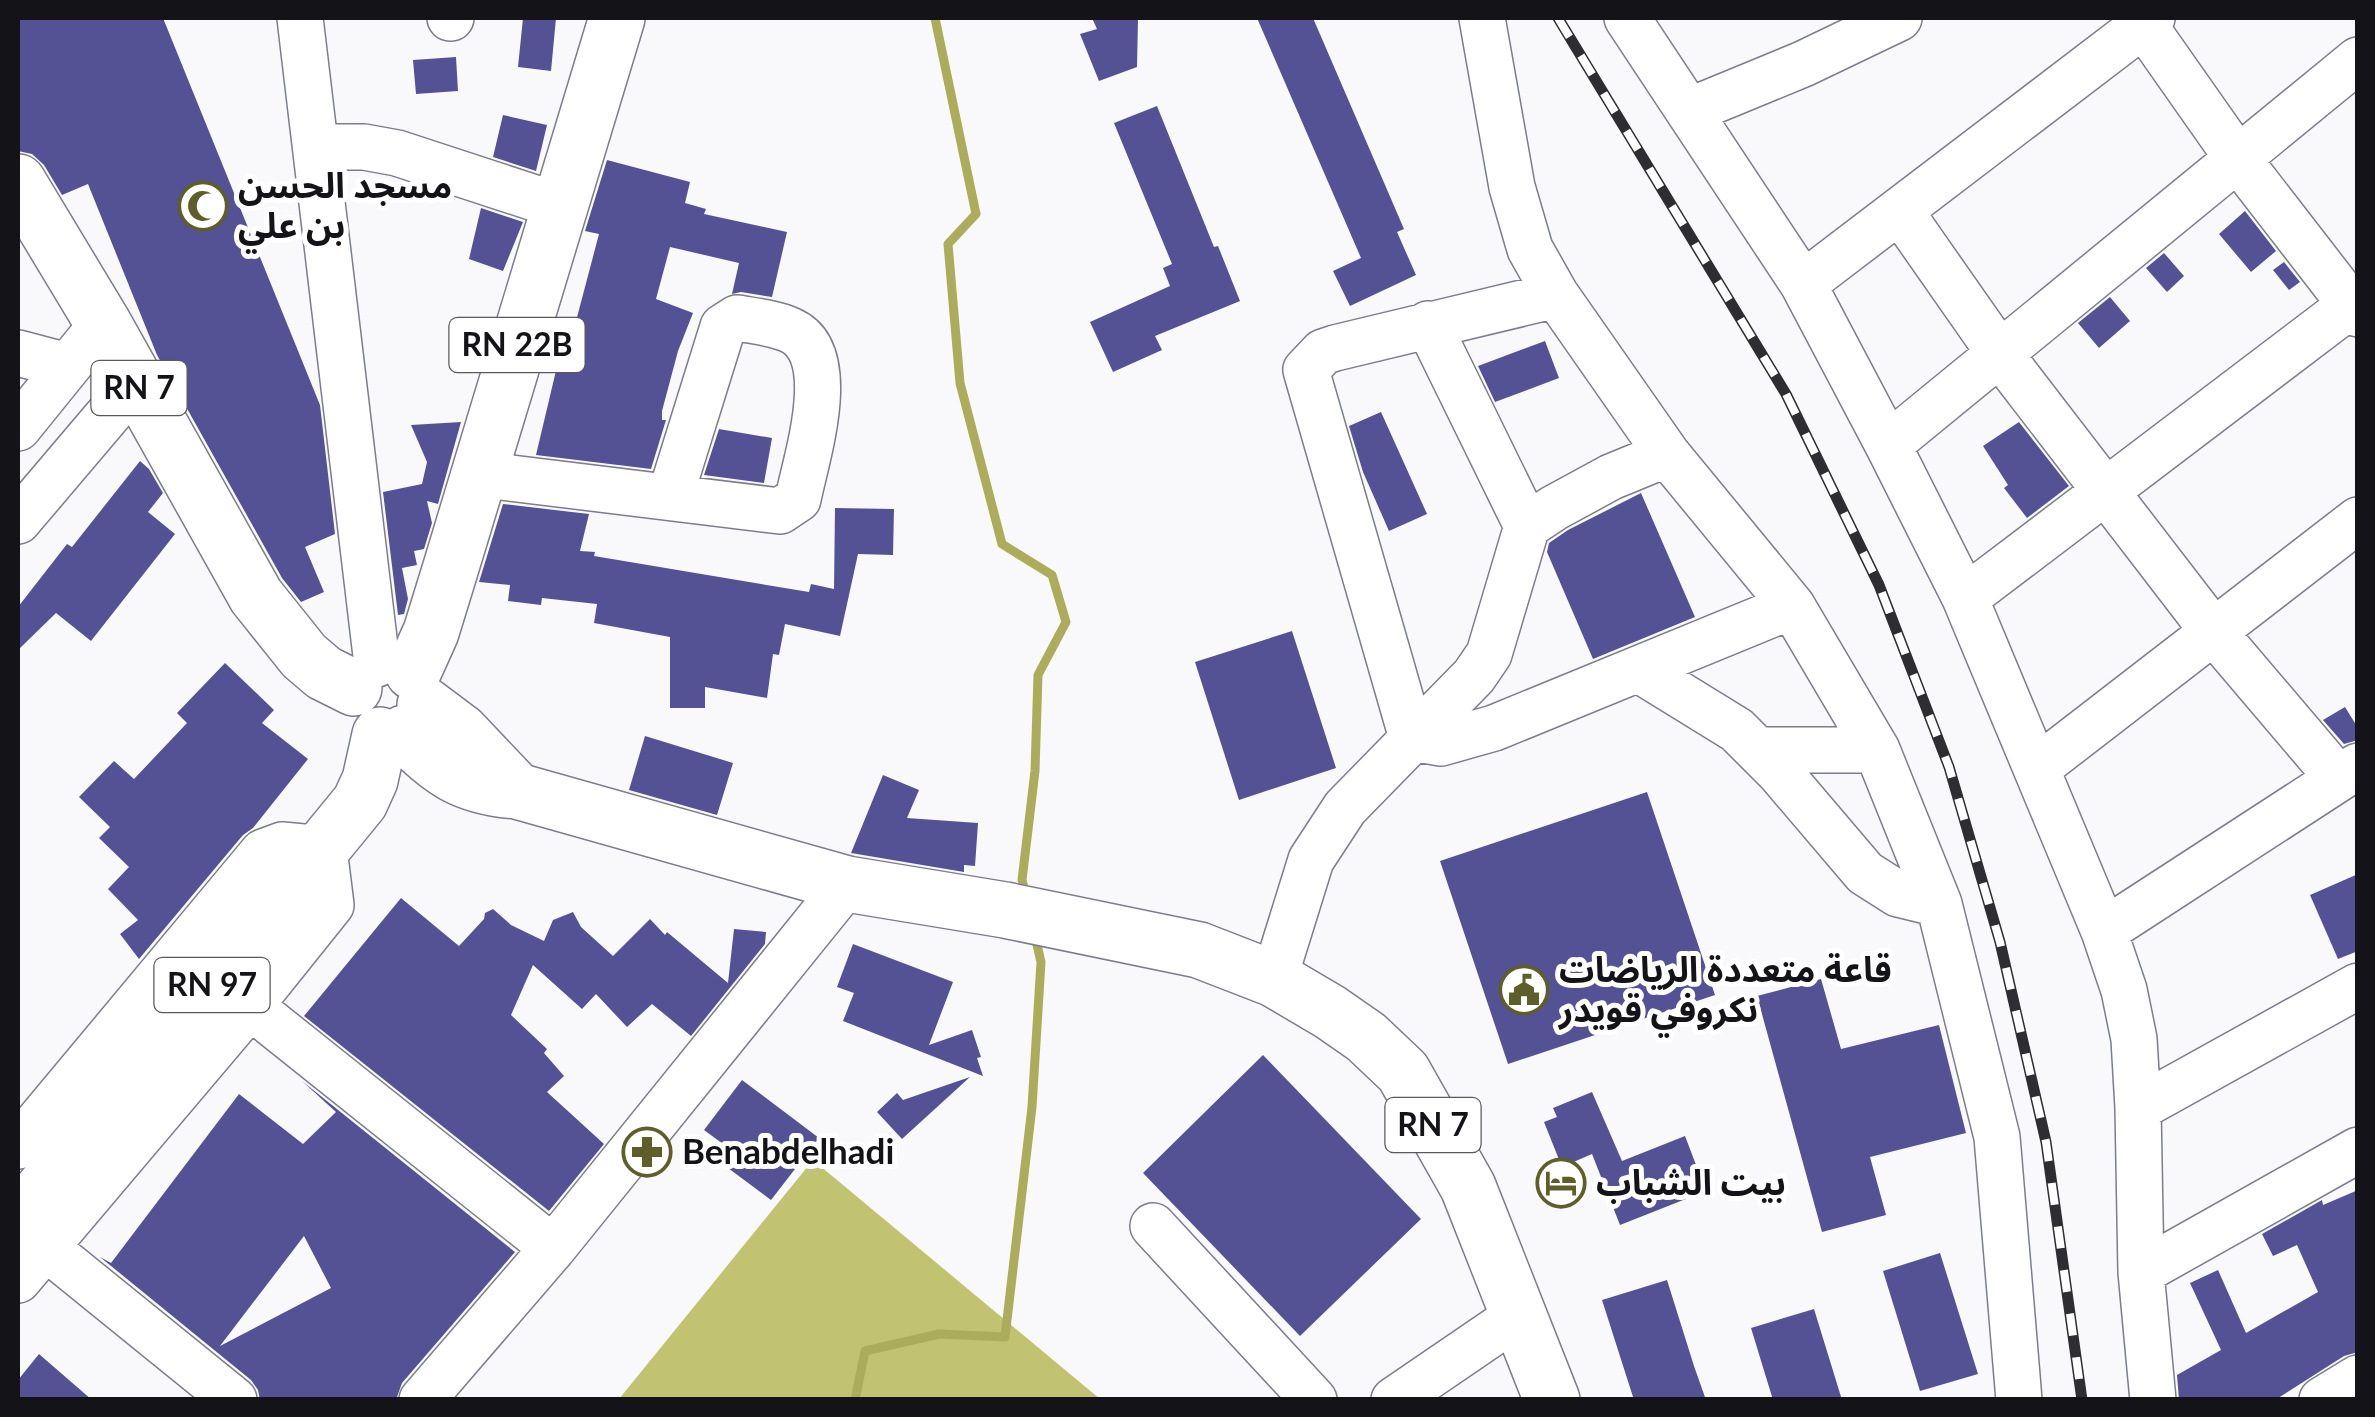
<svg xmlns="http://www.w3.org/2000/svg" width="2375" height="1417" font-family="Lato,'Noto Sans Arabic',sans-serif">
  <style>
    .forest { fill: #c2c370 }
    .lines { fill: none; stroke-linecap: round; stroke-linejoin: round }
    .stream { stroke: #acad5a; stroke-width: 9 }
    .building { fill: #545194; fill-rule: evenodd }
    .minor-casing { stroke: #7c7d8b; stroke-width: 48 }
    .major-casing { stroke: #7c7d8b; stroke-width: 58 }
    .minor { stroke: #fff; stroke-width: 45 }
    .major { stroke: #fff; stroke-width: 55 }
    .rail-casing { stroke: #2d2d32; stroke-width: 11 }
    .rail { stroke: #fff; stroke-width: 8; stroke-dasharray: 22; stroke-linecap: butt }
    .labels { text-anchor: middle; stroke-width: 10; stroke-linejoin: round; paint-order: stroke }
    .shield { fill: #fff; stroke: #5a5a5d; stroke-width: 2.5 }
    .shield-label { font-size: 32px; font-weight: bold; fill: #131318 }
    .poi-label { font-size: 35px; font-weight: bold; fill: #131318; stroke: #fff; text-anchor: start }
  </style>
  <rect width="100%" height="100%" fill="#f9f9fc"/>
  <path class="forest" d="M813 1160 1100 1399H619Z"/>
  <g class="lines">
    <path class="stream" d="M935 18 976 214 948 244 960 383 1002 544 1052 575 1066 622 1038 675 1035 771 1022 880 1026 896
      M855 1400 865 1351 939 1334 1005 1337 1032 1107 1041 962 1035 936"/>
  </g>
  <path class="building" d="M18 18H163L320 405 335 534 305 547 324 592 301 602 282 578 157 355 88 184 62 195 44 165 32 154 18 151Z
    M523 18H556L551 71 518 67Z
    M1092 18H1138L1137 67 1099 81 1080 34 1097 29Z
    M1257 18H1313L1404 229 1397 232 1416 275 1350 306 1333 271 1361 258Z
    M456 57 458 91 416 94 413 60Z
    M1157 106 1214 247 1218 246 1240 301 1155 336 1162 350 1113 372 1090 322 1170 286 1163 268 1172 264 1114 123Z
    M503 115 547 125 536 171 493 157Z
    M607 160 690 182 685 203 706 209 704 214 787 232 772 297 741 292 732 294 739 263 670 247 656 299 693 313 678 351 662 411V420H666L651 469 536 455 559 358 566 359 599 234 585 231Z
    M481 208 523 222 503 271 469 259Z
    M2245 211 2276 251 2251 272 2219 234Z
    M2164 253 2184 276 2167 292 2146 268Z
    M2284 262 2300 282 2289 290 2273 270Z
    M2110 297 2130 321 2099 348 2078 323Z
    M1545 341 1559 378 1495 402 1478 366Z
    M1381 412 1427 514 1389 531 1363 472 1349 426Z
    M461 422 438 504 427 501 432 523 424 549 414 551 417 565 402 568 408 599 404 614 398 615 383 492 422 484 427 462 411 425Z
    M2019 422 2069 486 2027 518 2004 488 2008 485 1983 446Z
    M719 429 772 438 764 483 704 475Z
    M140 461 149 469 163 493 148 512 175 534 91 641 56 613 18 650V607L67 544 72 547Z
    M1641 493 1695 617 1593 659 1547 552 1549 543 1568 530Z
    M503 504 589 514 580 551 595 552 594 556 809 592 811 584 834 589 835 508 894 509 893 555 858 554 840 636 785 624 779 655 773 654 767 698 705 687V708H670V637L594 623 597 604 542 598 541 605 508 601 510 585 479 582Z
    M1292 631 1336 768 1239 800 1195 662Z
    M225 663 274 710 262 723 308 759 253 828 243 835 139 959 120 934 138 920 108 889 129 867 99 838 110 827 79 797 114 761 134 779 187 723 177 713Z
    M2345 707 2358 728V740L2344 744 2323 720Z
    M645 736 733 763 717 815 629 790Z
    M883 775 919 790 907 818 978 823 975 866 964 865V872L851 853Z
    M1647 792 1715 995 1508 1064 1440 861Z
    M2358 874V951L2338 959 2310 895Z
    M401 898 459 946 484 919 485 913 493 909 511 925 544 941 553 920 573 912 581 927 613 956 650 919 665 935 667 932 728 983 734 929 766 932 765 944 691 1036 652 1004 627 1027 596 994 582 1009 533 965 511 1015 547 1049 544 1053 564 1076 547 1092 604 1144 549 1211 304 1016Z
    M853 944 953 982 929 1045 972 1030 981 1057 977 1058 983 1076 843 1021 854 993 837 987Z
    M1821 979 1841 1049 1939 1025 1966 1133 1870 1157 1886 1215 1822 1232 1757 996Z
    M1263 1055 1421 1219 1300 1336 1143 1173Z
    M970 1077 902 1139 877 1112 897 1093 903 1100Z
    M742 1080 819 1138 771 1200 728 1168 738 1155 704 1130Z
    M302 1081 515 1252 402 1383 396 1400H260L258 1390 251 1380 100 1257 111 1263 239 1094 303 1144 336 1112ZM304 1236 331 1288 220 1346Z
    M1592 1092 1622 1161 1685 1136 1706 1191 1620 1225 1592 1154 1562 1167 1544 1122 1557 1117 1553 1108Z
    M2358 1190V1352L2344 1356 2275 1400H2179L2177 1375 2221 1350 2190 1283 2218 1270 2246 1333 2318 1292 2297 1245 2273 1256 2262 1234 2322 1200 2323 1205Z
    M1940 1253 1978 1374 1920 1391 1883 1271Z
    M1667 1280 1694 1366 1706 1400H1634L1602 1300Z
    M1814 1309 1842 1400H1773L1751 1328Z
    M39 1354 92 1400H18V1380Z"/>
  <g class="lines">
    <g class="minor-casing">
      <path id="minor" d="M300 18 377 664
        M450 18H451
        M1482 18 1512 187 1530 249 1556 295 1667 454 1792 606 1877 750 1939 904 1997 1137 2019 1400
        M1627 18 1803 284 1888 445 2358 60
        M2139 18 2238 159 2351 305
        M1689 111 1803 64 1899 18
        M316 147H364L397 153 559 206
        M1900 211 2000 354 2213 631 2338 778
        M1803 284 2152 18
        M1556 295 1335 348 1323 352 1306 370 1412 738 1441 743 1494 728 1792 606
        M1428 324 1527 526
        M18 353 67 366
        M18 428 103 323
        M1888 445 1965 598 2104 931 2124 990 2134 1039 2138 1108 2358 986
        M477 474 780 511 798 499C806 458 842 353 790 330 775 323 754 321 737 318L723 327 670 497
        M18 521 136 382
        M1965 598 2351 305 2358 314
        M1638 669 1737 730 1779 772 1865 873 1898 894 1939 904
        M1759 750H1877
        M2037 768 2358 520
        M2104 931 2358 766
        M1274 979 1311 860 1345 808 1474 676 1489 654 1527 526 1554 508 1611 477 1667 454
        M227 992 250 1006 553 1248 422 1400
        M2138 1108 2141 1272 2358 1150
        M18 1146 263 852 282 845 324 849 331 905 250 1006 18 1280
        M1153 1226 1314 1400
        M23 1229 234 1400
        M553 1248 847 884
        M2141 1272 2153 1400
        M1394 1400 1520 1314
        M2322 1400 2358 1378"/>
    </g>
    <g class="major-casing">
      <path id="major" d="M18 182 103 323 256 596 304 656 324 673 354 688
        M413 672 431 632 451 567 617 18
        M425 705 461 732 517 791
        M404 733C441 771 464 787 517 791L847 884 1005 910 1199 950 1274 979 1330 1012 1366 1037 1403 1072 1468 1187 1552 1400
        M18 1220 360 802 370 780 380 735"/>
    </g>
    <use href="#minor" class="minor"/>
    <use href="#major" class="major"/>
    <g class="rail-casing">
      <path id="rail" d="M1558 18 1786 394 1879 585 1949 767 2000 942 2046 1142 2082 1400"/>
    </g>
    <use href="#rail" class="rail"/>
  </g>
  <defs>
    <g id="mosque-ring" transform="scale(2.5)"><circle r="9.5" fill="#fff" stroke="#5e5e2b" stroke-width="1.5"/><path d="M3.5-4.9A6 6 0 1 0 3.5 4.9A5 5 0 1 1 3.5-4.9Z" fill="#5e5e2b"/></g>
    <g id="civic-ring" transform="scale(2.5)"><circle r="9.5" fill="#fff" stroke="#5e5e2b" stroke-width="1.5"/><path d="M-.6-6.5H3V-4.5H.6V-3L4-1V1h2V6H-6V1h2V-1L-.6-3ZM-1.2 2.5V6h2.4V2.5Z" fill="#5e5e2b"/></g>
    <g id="pharmacy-ring" transform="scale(2.5)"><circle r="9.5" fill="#fff" stroke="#5e5e2b" stroke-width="1.5"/><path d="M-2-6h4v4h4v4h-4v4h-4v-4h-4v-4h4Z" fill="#5e5e2b"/></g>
    <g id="hotel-ring" transform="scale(2.5)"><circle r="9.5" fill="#fff" stroke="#5e5e2b" stroke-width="1.5"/><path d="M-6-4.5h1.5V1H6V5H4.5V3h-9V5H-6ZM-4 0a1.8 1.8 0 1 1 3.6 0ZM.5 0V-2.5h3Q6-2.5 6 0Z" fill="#5e5e2b"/></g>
  </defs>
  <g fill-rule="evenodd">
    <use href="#mosque-ring" x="203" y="206"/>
    <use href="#civic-ring" x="1524" y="990"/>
    <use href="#pharmacy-ring" x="647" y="1152"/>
    <use href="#hotel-ring" x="1561" y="1183"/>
  </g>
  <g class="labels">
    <g class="shield">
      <rect x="449.5" y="318" width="135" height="54" rx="8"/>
      <rect x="91.5" y="361" width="95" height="54" rx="8"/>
      <rect x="154.5" y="958" width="115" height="54" rx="8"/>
      <rect x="1385.5" y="1098" width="95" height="54" rx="8"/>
    </g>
    <g class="shield-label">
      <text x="517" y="356">RN 22B</text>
      <text x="139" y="399">RN 7</text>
      <text x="212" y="996">RN 97</text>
      <text x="1433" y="1136">RN 7</text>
    </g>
    <g class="poi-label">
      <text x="238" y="198">مسجد الحسن<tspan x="238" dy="40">بن علي</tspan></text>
      <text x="1559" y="982">قاعة متعددة الرياضات<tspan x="1559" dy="40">نكروفي قويدر</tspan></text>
      <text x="682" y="1164">Benabdelhadi</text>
      <text x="1596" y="1195">بيت الشباب</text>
    </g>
  </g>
  <rect width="2375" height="1417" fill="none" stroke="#131318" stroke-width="40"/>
</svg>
